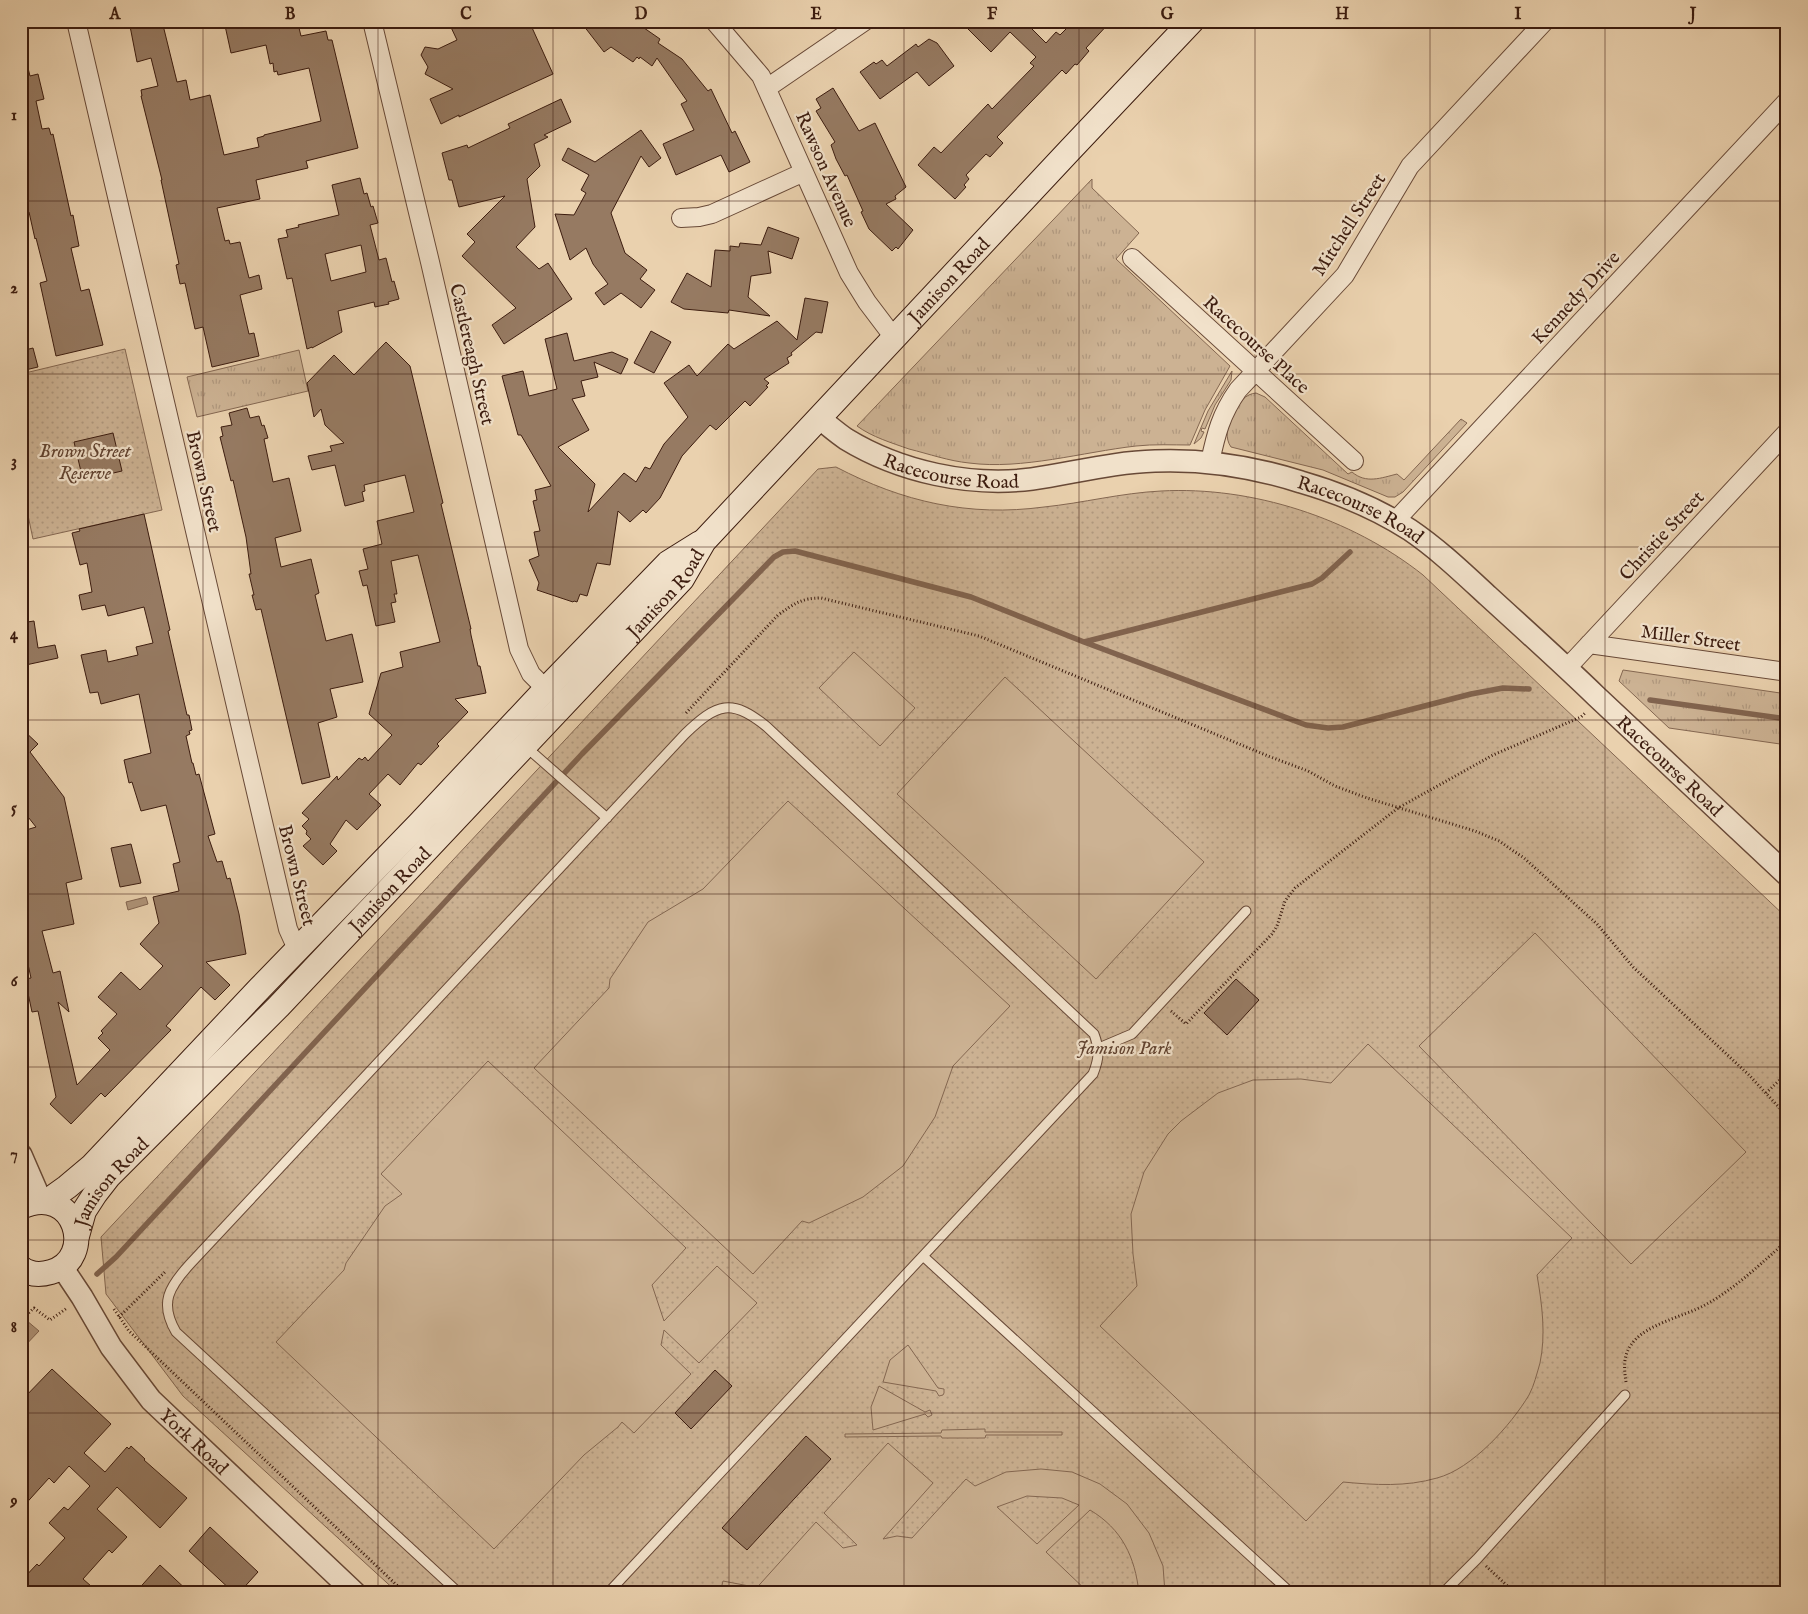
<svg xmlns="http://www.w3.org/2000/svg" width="1808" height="1614" font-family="'IM FELL English',serif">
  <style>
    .grass { fill: url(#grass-tufts); stroke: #846751 }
    .park { fill: url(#park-dots); stroke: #846751 }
    .pitch { fill: #ccb293; stroke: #846751; fill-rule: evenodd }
    .water { fill: url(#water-ripples); stroke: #81634e }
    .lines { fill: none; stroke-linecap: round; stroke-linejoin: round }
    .stream { stroke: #81634e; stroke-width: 5.5 }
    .building { fill: #967a62; stroke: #3c1c0f; fill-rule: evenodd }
    .service-casing { stroke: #684937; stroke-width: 11 }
    .minor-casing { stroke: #684937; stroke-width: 20 }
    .tertiary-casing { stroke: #684937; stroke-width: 24 }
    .secondary-casing { stroke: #3c1c0f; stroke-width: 26 }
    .path { stroke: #3c1c0f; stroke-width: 3; stroke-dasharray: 1 2.5; stroke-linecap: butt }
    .service { stroke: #f1e1ca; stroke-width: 9 }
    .minor { stroke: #f1e1ca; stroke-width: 18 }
    .tertiary { stroke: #f1e1ca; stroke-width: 21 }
    .secondary { stroke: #f1e1ca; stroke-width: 24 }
    .grid { fill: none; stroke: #3c1c0f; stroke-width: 1; stroke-opacity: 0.55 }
    .labels { text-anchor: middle; stroke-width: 4.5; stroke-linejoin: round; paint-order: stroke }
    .street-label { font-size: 19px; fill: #3c1c0f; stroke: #f1e1ca }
    .park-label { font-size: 19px; font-style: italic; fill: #604230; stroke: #f1e1ca }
    .neatline { fill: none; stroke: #3c1c0f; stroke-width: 2 }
    .grid-label { font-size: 16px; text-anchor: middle; font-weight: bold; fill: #3c1c0f }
  </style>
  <defs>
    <pattern id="grass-tufts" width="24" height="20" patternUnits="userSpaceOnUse" patternTransform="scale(1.25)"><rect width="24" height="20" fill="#ccb293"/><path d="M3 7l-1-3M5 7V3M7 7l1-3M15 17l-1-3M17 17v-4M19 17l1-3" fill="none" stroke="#b0987e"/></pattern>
    <pattern id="park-dots" width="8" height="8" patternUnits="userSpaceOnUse" patternTransform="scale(1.25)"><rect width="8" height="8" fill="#ccb293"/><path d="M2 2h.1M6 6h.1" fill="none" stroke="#b0987e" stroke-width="1.8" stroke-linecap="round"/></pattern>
    <pattern id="water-ripples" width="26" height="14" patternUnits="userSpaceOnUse" patternTransform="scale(1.25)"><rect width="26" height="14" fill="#af9378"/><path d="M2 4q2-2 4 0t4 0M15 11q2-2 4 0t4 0" fill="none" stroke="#907761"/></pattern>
  </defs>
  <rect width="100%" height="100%" fill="#ead1ae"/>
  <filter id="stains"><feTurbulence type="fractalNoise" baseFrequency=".004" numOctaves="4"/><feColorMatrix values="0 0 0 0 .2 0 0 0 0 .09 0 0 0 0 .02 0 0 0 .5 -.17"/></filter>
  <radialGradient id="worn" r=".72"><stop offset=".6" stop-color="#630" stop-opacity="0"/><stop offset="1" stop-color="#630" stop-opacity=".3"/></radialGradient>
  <path class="grass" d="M1092 179V188L1139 233 1116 259 1230 366 1205 410 1190 445C1172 445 1154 444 1136 446 1083 452 1022 470 969 463 949 461 929 454 909 449 892 443 872 437 857 426Z
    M299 350 308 391 197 417 187 377Z
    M1232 371 1231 380 1215 405 1205 429 1202 428 1201 431 1204 432 1201 438 1194 444 1208 411Z
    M1256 393 1265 397 1348 474 1352 472C1366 484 1381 478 1397 474L1404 480 1461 419 1467 423 1403 492 1395 497H1388L1323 470 1231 447C1219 431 1237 394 1256 393Z
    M1623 670 1787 694V745L1669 728 1619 681Z"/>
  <path class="park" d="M125 349 162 510 33 539 21 482V374Z
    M836 467C903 502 969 517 1044 507 1083 503 1121 493 1161 491 1252 486 1351 518 1423 575L1787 918V1593H398L183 1396 106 1294 101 1237 818 469Z"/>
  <path class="pitch" d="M854 652 915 708 880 746 819 688Z
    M1005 677 1204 862 1096 979 897 794Z
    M788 801 1010 1006 953 1066 935 1117 903 1166 863 1197 809 1223 802 1221 753 1274 534 1068 609 988 610 979 648 922 703 889Z
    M1535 933 1746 1152 1631 1264 1419 1046Z
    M1368 1044 1572 1238 1537 1275C1542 1304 1546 1334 1540 1363 1537 1373 1534 1386 1529 1395 1511 1425 1472 1469 1437 1478 1406 1487 1375 1485 1343 1482L1306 1521 1100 1326 1137 1286 1133 1254 1131 1214 1144 1172 1168 1134 1181 1121 1218 1093 1253 1080 1301 1079 1331 1083Z
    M488 1061 686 1248 652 1285 664 1321 717 1266 757 1303 699 1363 664 1330 661 1345 691 1374 634 1433 622 1422 618 1427 584 1455 494 1549 276 1342 344 1270 346 1263 385 1206 402 1194 381 1174Z
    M908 1345 938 1388 944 1389V1393L943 1395 939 1396 936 1391 883 1382 890 1360Z
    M879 1386 925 1412 930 1410 932 1415 928 1417 925 1414 873 1430 871 1407Z
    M985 1429V1432H1062V1435H986L985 1438H942L941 1436 845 1437V1434L941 1433 942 1430Z
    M888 1443 933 1483 883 1539 897 1536 912 1538 966 1479 975 1486 1006 1472 1041 1469 1072 1472 1100 1484 1127 1504 1149 1533 1163 1566 1165 1593H1139C1135 1557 1122 1529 1090 1510L1046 1552 1089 1593 1096 1585 1105 1593H752L816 1522 843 1548 857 1545 824 1513ZM1027 1496 1062 1498 1079 1505 1037 1544 997 1507Z
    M723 1581 749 1586 748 1593H720Z"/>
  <path class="water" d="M146 897 148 904 128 910 126 902Z
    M26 1320 39 1331 21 1350V1326Z"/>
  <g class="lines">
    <path class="stream" d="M1084 642 1312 584 1322 578 1350 552
      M1650 700 1787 719
      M97 1274 116 1257 582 754 774 557 783 552 795 551 971 597 1084 642 1306 725 1328 728 1343 727 1471 694 1503 688 1529 689"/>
  </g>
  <path class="building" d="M129 21H162L177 82 186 80 190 100 210 95 224 155 259 147 257 138 264 136V135L321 121 309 68 278 75 277 71 274 72 273 63 270 64 266 45 231 53 224 21H283L284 27 298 24 301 36 326 31 328 40H332L358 148 306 161 308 168 256 180 260 199 217 208 225 241 229 240 230 244 240 242 249 278 259 275 262 289 240 295 249 334 254 333 259 356 212 367 203 327 195 329 185 283 180 284 176 265 179 264 161 180H162L141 96H142L141 90 158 86 151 58 137 62Z
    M448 21H529L553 74 459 117V115L441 124 430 99 453 89 425 74 428 67 421 55 425 47 438 49 457 40Z
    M580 21H634L660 39 658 43 682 59 708 91 711 89 732 133 735 131 750 162 729 172 721 155 676 175 663 144 694 130 681 104 687 101 657 58 652 66 640 57 639 59 637 57 633 62 611 47 604 52Z
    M960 21H1024L1046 43 1056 32 1060 35 1074 21H1111L1086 48 1089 51 1077 65 1075 64 1066 74 1062 70 997 137 1003 143 990 157 986 154 966 175 969 179 964 185 966 187 955 199 918 165 934 147 941 153 988 104 992 109 1034 66 1030 63 1036 57 1010 32 991 52Z
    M929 39 937 43 954 66 929 86 917 72 880 99 860 72 874 62 876 64 882 60 887 66 916 44 918 47Z
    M27 64 30 76 38 74 44 99 36 101 42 129 49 128 51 135 53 134 71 216 73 215 79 246 71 248 81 291 89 289 103 345 56 356 40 283 47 281 36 238 35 239 29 212 21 214V65Z
    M833 88 859 131 875 123 906 187 895 196 896 199 886 204 913 230 898 249 896 247 892 251 869 229 861 212 863 211 847 175 845 176 836 159 831 145 835 142 816 111 821 108 816 99Z
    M561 99 571 122 544 135 548 137 534 144 540 166 527 179 535 227 516 247 539 269 548 263 572 299 504 344 492 325 516 308 462 256 475 242 467 234 505 196 459 207 452 180H449L442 153 467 145 468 148 510 128 508 124Z
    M641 130 661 158 649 167 641 156 611 213 625 253 647 270 640 279 655 290 641 308 621 293 604 305 595 293 608 284 593 264 586 248 570 260 555 214 574 215 586 193 581 190 589 175 562 160 568 148 595 162Z
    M360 178 364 194 367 193 371 207 373 206 378 223 370 225 379 260 386 258 392 282 394 281 399 299 388 302 389 304 375 307 374 302 338 311 342 332 312 348V347L307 349 292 278 287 279 278 239 288 237 286 230 299 227 298 225 339 215 332 185ZM361 245 366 272 331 281 325 254Z
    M768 227 799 238 792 259 768 251 771 273 751 276 748 297 770 316 729 310 728 313 684 309 671 302 687 273 711 287 715 250 730 251V246L739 247 740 243 761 245Z
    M805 298 828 302 822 333 816 332 791 353 792 355 787 358 789 363 764 379 769 383 766 386 768 387 750 406 745 401 716 430 710 425 682 456 660 498 646 513 643 510 630 522 618 511 610 565 597 563 587 596 580 594 577 602 574 601 573 602 537 590 539 583 529 560 539 556 534 532 540 531 533 501 537 500 535 490 551 486 521 435H518L502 376 523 371 529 396 557 389 545 339 567 333 574 361 612 352 628 359 621 374 594 362 598 377 581 381 585 396 572 399 589 430 558 447 595 484 588 512 624 473 636 482 645 467 650 469 664 444 688 417 664 383 689 365 697 376 728 344 734 349 777 321 797 340Z
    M651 331 671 342 654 373 634 363Z
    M386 342 410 366 443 503 441 504 471 629H470L471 635 478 666H480L486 693 455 699 468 712 437 744 439 746 421 765 418 763 400 785 388 774 369 794 381 805 357 830 346 820 330 844 337 851 323 865 303 846 311 839 306 834 307 831 302 826 309 819 302 813 337 776 338 780 359 758 362 760 365 757 368 761 392 735 369 714 381 673 403 667 400 652 440 642 418 555 391 561 397 594H394L396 602 391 603 395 622 376 626 367 585 363 586 359 571 368 569 363 549 382 544 377 521 414 512 405 475 364 485 365 491 362 492 364 501 345 506 335 465 312 470 308 456 332 451 330 446 344 443 325 425 321 409 314 417 307 383 334 355 354 375Z
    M33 348 38 367 21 371V351Z
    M247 408 250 418 259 416 262 426 264 425 268 438 264 439 273 482 289 478 301 531 275 538 281 567 311 559 319 593 315 595 326 641 352 634 363 682 330 689 337 717 318 723 330 777 302 784 261 609 256 610 252 595H254L249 574H251L246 537 233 480 231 481 220 437 223 436 221 427 232 425 229 413Z
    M113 433 122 471 83 480 74 442Z
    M144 514 170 630 168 631 177 671 187 715H189L192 730 189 731 190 734 186 736 192 763H193L196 775 199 774 215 834 208 836 217 862 222 861 227 879 230 878 239 914 246 954 206 962 230 985 215 1000 201 987 166 1026 171 1030 105 1097 101 1093 71 1124 50 1104 56 1097 38 1011 32 1012 25 979 31 978 21 932V900L28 898 21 866V842L28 840 26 830 36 827 21 808V728L38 744 30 752 64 797 82 879 66 883 74 924 42 931 53 973 60 971 69 1012 58 1002 77 1085 110 1050 98 1038 103 1033 101 1031 117 1014 98 997 121 972 140 990 163 966 140 944 159 923 153 897 179 891 173 864 180 862 166 805 141 811 132 782 129 783 124 760 151 753 139 694 101 704 98 692 90 693 81 655 106 650 108 662 138 655 136 647 153 643 144 607 108 616 105 605 82 610 79 595 92 592 87 563 80 565 72 533 80 531 79 529Z
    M34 621 38 648 55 645 58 658 21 666V623Z
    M131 844 141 883 120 887 111 848Z
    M1236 979 1259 1000 1227 1035 1204 1013Z
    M52 1369 111 1424 84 1453 105 1472 127 1447 129 1449 131 1446 145 1459 144 1460 187 1498 160 1528 117 1487 97 1509 127 1537 112 1553 109 1550 83 1579 99 1593H36L22 1580 37 1564 39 1566 65 1538 49 1523 64 1507 68 1510 90 1486 69 1466 54 1483 49 1478 21 1509V1401Z
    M715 1370 732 1386 691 1429 675 1413Z
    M806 1436 831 1459 747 1550 722 1528Z
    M210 1527 258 1572 239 1593H234L189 1551Z
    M160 1565 190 1593H135Z"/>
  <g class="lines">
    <g class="service-casing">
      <path id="service" d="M525 746 607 818
        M1099 1048 1132 1034 1246 911
        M923 1256 1291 1593
        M459 1593 176 1332C159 1303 169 1287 190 1264L685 734C717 703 732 698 767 727L1094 1034C1100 1050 1099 1059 1093 1074L608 1593
        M1443 1593 1477 1559 1625 1395"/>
    </g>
    <g class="minor-casing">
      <path id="minor" d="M76 21 288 929 297 949
        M372 21 430 262 519 649 531 674 546 689
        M714 21 761 76 849 273 867 302 895 339
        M767 88 865 21
        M681 218 699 217 712 214 804 172
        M1132 258 1354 461
        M1210 462C1216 434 1221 414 1238 390L1345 275 1410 166 1545 21
        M1395 521 1787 101
        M1589 644 1787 672
        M1567 668 1787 432"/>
    </g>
    <g class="tertiary-casing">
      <g id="tertiary">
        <path id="s1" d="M819 418C828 425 837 433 846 439 900 472 970 487 1032 479 1073 473 1114 462 1155 461 1205 459 1254 467 1301 482 1339 493 1376 508 1410 530 1438 549 1463 573 1488 596 1524 629 1561 662 1596 696 1660 756 1723 815 1787 875"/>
        <path d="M21 1155 41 1201"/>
        <path id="s2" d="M62 1267 82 1297 111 1347 151 1400 355 1593"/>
      </g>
    </g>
    <g class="secondary-casing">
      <g id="secondary">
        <path d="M46 1202 67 1187 92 1166 260 988 419 824 546 689 668 563 700 543"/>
        <path d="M21 1207C76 1182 97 1259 51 1272 41 1275 30 1275 21 1268"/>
        <path id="s3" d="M77 1236 84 1211 95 1194 109 1176 279 1006 682 579 704 541 1069 151 1192 21"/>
      </g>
    </g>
    <path class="path" d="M686 713 778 615C794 604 801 598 821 598L979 636 1268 756 1308 771 1335 786 1367 798 1475 831 1499 841 1524 858 1597 924 1633 967 1749 1075 1787 1116
      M1171 1011 1186 1024 1272 934 1277 926 1285 901 1295 888 1398 808 1493 755 1581 717 1586 712
      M1766 1093 1787 1073
      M114 1309 129 1331 405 1593
      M119 1317 165 1272
      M21 1320 34 1308 50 1320 67 1308
      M1626 1382C1624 1369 1623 1356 1631 1345 1645 1324 1683 1317 1705 1305 1735 1289 1761 1263 1787 1241
      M1486 1566 1515 1593"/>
    <use href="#service" class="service"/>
    <use href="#minor" class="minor"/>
    <use href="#tertiary" class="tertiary"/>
    <use href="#secondary" class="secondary"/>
  </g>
  <path class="grid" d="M203 21V1593M378 21V1593M553 21V1593M729 21V1593M904 21V1593M1079 21V1593M1255 21V1593M1430 21V1593M1605 21V1593M21 201H1787M21 374H1787M21 547H1787M21 720H1787M21 894H1787M21 1067H1787M21 1240H1787M21 1413H1787"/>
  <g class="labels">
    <g class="street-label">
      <text transform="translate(827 169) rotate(66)" y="7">Rawson Avenue</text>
      <text transform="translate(1348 224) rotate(-57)" y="7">Mitchell Street</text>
      <text dy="7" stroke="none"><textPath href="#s3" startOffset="1298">Jamison Road</textPath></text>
      <text transform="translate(1575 297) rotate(-47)" y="7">Kennedy Drive</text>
      <text transform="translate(1257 344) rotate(42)" y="7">Racecourse Place</text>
      <text transform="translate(473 354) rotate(77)" y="7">Castlereagh Street</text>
      <text dy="7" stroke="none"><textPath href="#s1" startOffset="146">Racecourse Road</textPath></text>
      <text transform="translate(205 481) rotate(77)" y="7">Brown Street</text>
      <text dy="7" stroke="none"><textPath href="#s1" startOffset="566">Racecourse Road</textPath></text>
      <text transform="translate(1661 535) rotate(-47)" y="7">Christie Street</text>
      <text dy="7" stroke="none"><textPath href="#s3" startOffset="875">Jamison Road</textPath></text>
      <text transform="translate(1691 637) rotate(8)" y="7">Miller Street</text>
      <text dy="7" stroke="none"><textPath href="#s1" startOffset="971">Racecourse Road</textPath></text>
      <text transform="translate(298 875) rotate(76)" y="7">Brown Street</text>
      <text dy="7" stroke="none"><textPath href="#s3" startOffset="470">Jamison Road</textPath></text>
      <text dy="7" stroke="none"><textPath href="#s3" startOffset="65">Jamison Road</textPath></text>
      <text dy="7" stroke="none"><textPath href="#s2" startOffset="220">York Road</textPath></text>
    </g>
    <g class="park-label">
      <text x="85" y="457">Brown Street<tspan x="85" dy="22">Reserve</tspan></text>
      <text x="1124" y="1054">Jamison Park</text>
    </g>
  </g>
  <rect width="1808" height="1614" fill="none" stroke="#ead1ae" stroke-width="55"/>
  <rect x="28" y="28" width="1752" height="1558" class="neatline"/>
  <g class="grid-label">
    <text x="115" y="19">A</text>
    <text x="290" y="19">B</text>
    <text x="466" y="19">C</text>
    <text x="641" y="19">D</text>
    <text x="816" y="19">E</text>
    <text x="992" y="19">F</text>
    <text x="1167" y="19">G</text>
    <text x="1342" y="19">H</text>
    <text x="1518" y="19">I</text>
    <text x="1693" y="19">J</text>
    <text x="14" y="120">1</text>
    <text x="14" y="293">2</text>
    <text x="14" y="466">3</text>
    <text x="14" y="639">4</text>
    <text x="14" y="813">5</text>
    <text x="14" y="986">6</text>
    <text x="14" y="1159">7</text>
    <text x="14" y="1332">8</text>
    <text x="14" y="1506">9</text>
  </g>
  <rect width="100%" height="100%" filter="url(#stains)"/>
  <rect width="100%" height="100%" fill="url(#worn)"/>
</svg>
